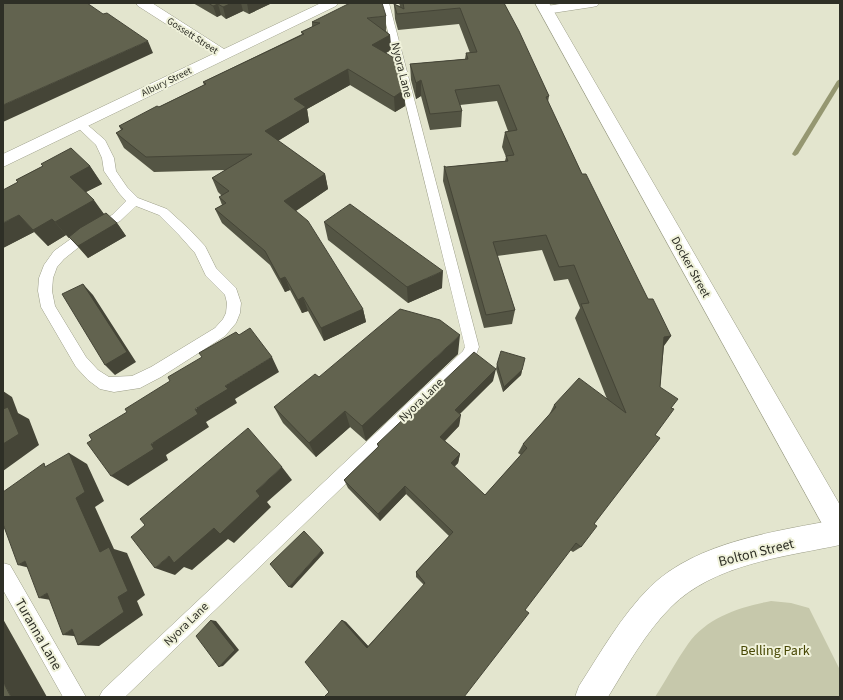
<svg xmlns="http://www.w3.org/2000/svg" width="843" height="700" font-family="'Source Sans 3',sans-serif">
  <style>
    .green { fill: #c6c8ab }
    .lines { fill: none; stroke-linecap: round; stroke-linejoin: round }
    .stream { fill: #959771; fill-rule: evenodd }
    .service-casing { stroke: #9c9e88; stroke-width: 1 }
    .minor-casing { stroke: #9c9e88; stroke-width: 1 }
    .secondary-casing { stroke: #9c9e88; stroke-width: 1 }
    .service { fill: #fff; fill-rule: evenodd }
    .minor { fill: #fff; fill-rule: evenodd }
    .secondary { fill: #fff; fill-rule: evenodd }
    .wall { fill: #545544 }
    .shaded-wall { fill: #454537 }
    .building { fill: #62634f; stroke: #454537 }
    .labels { text-anchor: middle; stroke-width: 4; stroke-linejoin: round; paint-order: stroke }
    .far-street-label { font-size: 10px; fill: #2e2f26; stroke: #f0f2db }
    .street-label { font-size: 12px; fill: #2e2f26; stroke: #f0f2db }
    .near-street-label { font-size: 14px; fill: #2e2f26; stroke: #f0f2db }
    .near-park-label { font-size: 14px; fill: #474703; stroke: #f0f2db }
  </style>
  <rect width="100%" height="100%" fill="#e3e5ce"/>
  <path class="green" d="M771 601 791 603 809 608 840 670V697H655C666 680 676 661 688 644 707 617 740 607 771 601Z"/>
  <g class="lines">
    <path class="stream" d="M840 79V85L798 154 795 156 793 155 792 154 837 81Z"/>
    <g class="service-casing">
      <path id="service" d="M381 3H389L479 347 474 360 125 697H99L103 690 463 351 465 347Z
        M79 120 83 121 105 140 114 158 116 171 127 187 138 198 167 209 189 229 205 246 216 268 236 288 241 303 240 313 236 323 225 336 161 377 140 388 114 392 100 389 88 380 76 367 41 307 38 291 39 278 44 265 54 251 79 233 112 215 126 201 119 193 104 171 102 158 96 145 73 123 75 121ZM136 206 159 215 179 235 195 253 206 276 225 295 227 303 226 313 223 319 215 328 151 367 132 376 109 377 98 370 86 357 55 306 52 291 53 278 57 267 64 259 89 239 120 221Z
        M3 563 10 565 86 697H63L3 590Z"/>
    </g>
    <g class="minor-casing">
      <path id="minor" d="M136 3H152L224 49 321 3H338L336 6 3 167V154L213 54 138 6Z
        M566 3H599L597 6 592 7 546 14 541 13 539 10 541 7Z
        M840 519V545C783 557 714 564 671 607 645 633 627 666 608 697H575L579 686C601 652 621 616 650 587 697 541 778 531 840 519Z"/>
    </g>
    <g class="secondary-casing">
      <path id="secondary" d="M535 3H549L840 505V544L831 540Z"/>
    </g>
    <use href="#service" class="service"/>
    <use href="#minor" class="minor"/>
    <use href="#secondary" class="secondary"/>
  </g>
  <path class="wall" d="M193 3H272L249 14 243 11 226 19 221 15 217 17Z
    M399 3H504L549 96 548 102 582 174 648 299 671 336 664 346 660 387 671 408 655 435 594 524 581 547 573 552 570 550 435 696 329 692 342 620 346 622 368 646 424 585 416 577V572L449 536 406 494 380 521 348 488 344 480 378 447 377 444 493 381 460 414 459 426 445 441 460 454 458 463 454 467 485 495 521 455 518 453 523 444 549 415 554 405 607 399 575 318 580 308 568 279 554 281 542 250 497 256 515 310 512 324 484 328 443 181 444 166 446 167 505 161 506 157 502 147 505 132 508 131 497 101 460 105 462 111 461 127 430 130 421 96 416 99 411 80 410 64 465 59 466 53H470L459 24 398 30 395 19 394 4 400 6Z
    M386 16V31L390 35 391 50 386 53 404 90 405 106 395 112 350 85 307 109 309 122 278 141 325 174 328 189 296 211 363 309 366 322 324 341 308 311 302 313 290 290 285 292 270 265 222 223 215 209 222 205 219 197 222 196 218 192 212 178 225 170 154 172 124 148 116 133 121 130 119 126 204 85 203 82 302 34 301 32 312 27V22Z
    M41 164 90 166 102 184 86 192 104 214 117 223 126 236 88 258 70 238H69L66 235 48 246 34 232 3 248 18 182 16 180 43 166Z
    M324 222 442 288 408 303 328 240Z
    M458 354 366 441 350 427 316 457 283 423 274 407 319 377Z
    M497 364 522 370 521 375 503 392 496 369Z"/>
  <path class="shaded-wall" d="M232 3H241L243 11 226 19 223 7Z
    M247 3H272L249 14Z
    M218 4 221 15 217 17 213 6Z
    M390 35 391 50 373 60 372 45Z
    M148 41 153 53 3 122V105Z
    M348 69 350 85 307 109 309 122 269 146 265 131 294 99Z
    M421 80V96L416 99V83Z
    M404 90 405 106 395 112 394 97Z
    M90 166 102 184 82 194 70 177Z
    M325 174 328 189 288 216 284 201Z
    M94 200 106 217 69 238 55 222Z
    M19 215 34 232 3 248V223Z
    M52 219 66 235 48 246 33 230Z
    M117 223 126 236 88 258 78 246Z
    M443 271 442 288 408 303 407 287Z
    M285 277 290 290 285 292 280 279Z
    M83 284 93 295 136 362 115 375 105 365Z
    M303 297 308 311 302 313 298 300Z
    M363 309 366 322 324 341 321 328Z
    M460 335 458 354 366 441 362 426Z
    M671 336 662 348 664 337Z
    M272 357 279 372 235 399 237 403 206 422 209 427 166 455 168 460 128 486 111 476 225 386Z
    M496 369 493 381 453 420 455 410Z
    M522 370 521 375 503 392 504 387Z
    M3 391 12 397 18 413 29 419 39 445 3 471Z
    M345 411 350 427 316 457 309 443Z
    M461 415 459 426 439 446 440 437Z
    M69 453 87 464 104 501 95 507 114 549 127 553 145 595 137 601 143 615 99 646 78 645 76 498Z
    M460 454 458 463 449 472 451 463Z
    M282 467 292 480 267 502 271 507 234 543 228 539 192 570 184 567 175 575 155 568 169 556 256 491Z
    M405 486 406 494 380 521 378 514Z
    M322 550 324 553 292 588 289 587Z
    M25 561 42 571 18 565Z
    M47 593 63 602 39 598Z
    M3 619 47 697H11L3 682Z
    M211 620 216 621 239 650 223 666 219 667Z
    M342 620 346 622 370 648H367Z
    M72 629 85 637 63 635Z"/>
  <path class="building" d="M3 3H87L103 14 107 13 148 41 3 105Z
    M208 3H232L223 7 218 4 213 6Z
    M350 3H382L386 16 367 18 390 35 372 45 396 59 404 90 394 97 348 69 294 99 306 107 265 131 325 174 284 201 308 221 363 309 321 328 303 297 298 300 285 277 280 279 265 251 215 209 226 203 219 197 229 191 212 178 252 154 146 157 116 133 123 129 119 126 157 106 159 107 206 84 203 82 304 34 301 32 320 23 312 22Z
    M403 3H504L519 31 549 96 546 97 582 174H586L648 299H653L671 336 664 337 660 387 678 399 671 408 674 409 655 435 660 438 594 524 597 526 581 547 576 543 525 610 529 613 464 697H436L435 696 434 697H324L329 692 305 662 342 620 367 648 425 583 416 572 453 532 405 486 378 514 344 480 379 446 377 444 474 352 496 369 455 410 461 415 440 437 460 454 451 463 485 495 527 448 523 444 556 407 554 405 579 378 626 413 581 304 589 303 574 265 559 267 546 235 493 242 515 310 486 315 444 166 446 167 508 161 506 156 514 155 505 132 517 130 499 85 455 90 462 111 430 114 421 80 416 83 410 64 468 59 466 53 477 52 460 8 397 14 394 4 404 9Z
    M71 148 90 166 70 177 94 200 55 222 52 219 33 230 19 215 3 223V190L18 182 16 180 43 166 41 164Z
    M350 204 443 271 407 287 324 222Z
    M106 213 117 223 78 246 69 237 80 228Z
    M83 284 127 352 105 365 62 294Z
    M400 309 440 320 460 335 362 426 345 411 309 443 274 407 315 374 319 377Z
    M250 328 272 357 225 386 228 389 195 409 198 414 151 444 154 449 111 476 87 443 92 440 89 435 127 412 125 409 170 381 168 377 202 357 199 353 236 332 239 335Z
    M501 351 525 358 522 370 504 387 497 364Z
    M8 407 19 434 3 444V409Z
    M248 428 282 467 256 491 260 496 220 534 214 528 174 563 169 556 155 568 131 537 145 525 140 519Z
    M69 453 85 492 76 498 100 552 109 547 128 591 118 597 124 612 78 645 72 629 63 635 47 593 39 598 25 561 18 565 3 524V492L44 463 45 467Z
    M304 531 322 550 289 587 270 564Z
    M211 620 235 650 219 667 196 636Z
    M3 682 11 697H3Z"/>
  <g class="labels">
    <g class="far-street-label">
      <text transform="translate(193 35) rotate(33)" y="4">Gossett Street</text>
      <text transform="translate(166 81) rotate(-26)" y="4">Albury Street</text>
    </g>
    <g class="street-label">
      <text transform="translate(402 70) rotate(76)" y="4">Nyora Lane</text>
      <text transform="translate(691 267) rotate(61)" y="4">Docker Street</text>
      <text transform="translate(421 400) rotate(-44)" y="4">Nyora Lane</text>
      <text transform="translate(186 624) rotate(-44)" y="4">Nyora Lane</text>
    </g>
    <g class="near-street-label">
      <text transform="translate(756 552) rotate(-14)" y="5">Bolton Street</text>
      <text transform="translate(39 634) rotate(60)" y="5">Turanna Lane</text>
    </g>
    <g class="near-park-label">
      <text x="775" y="655">Belling Park</text>
    </g>
  </g>
  <rect width="843" height="700" fill="none" stroke="#2e2f26" stroke-width="8"/>
</svg>
